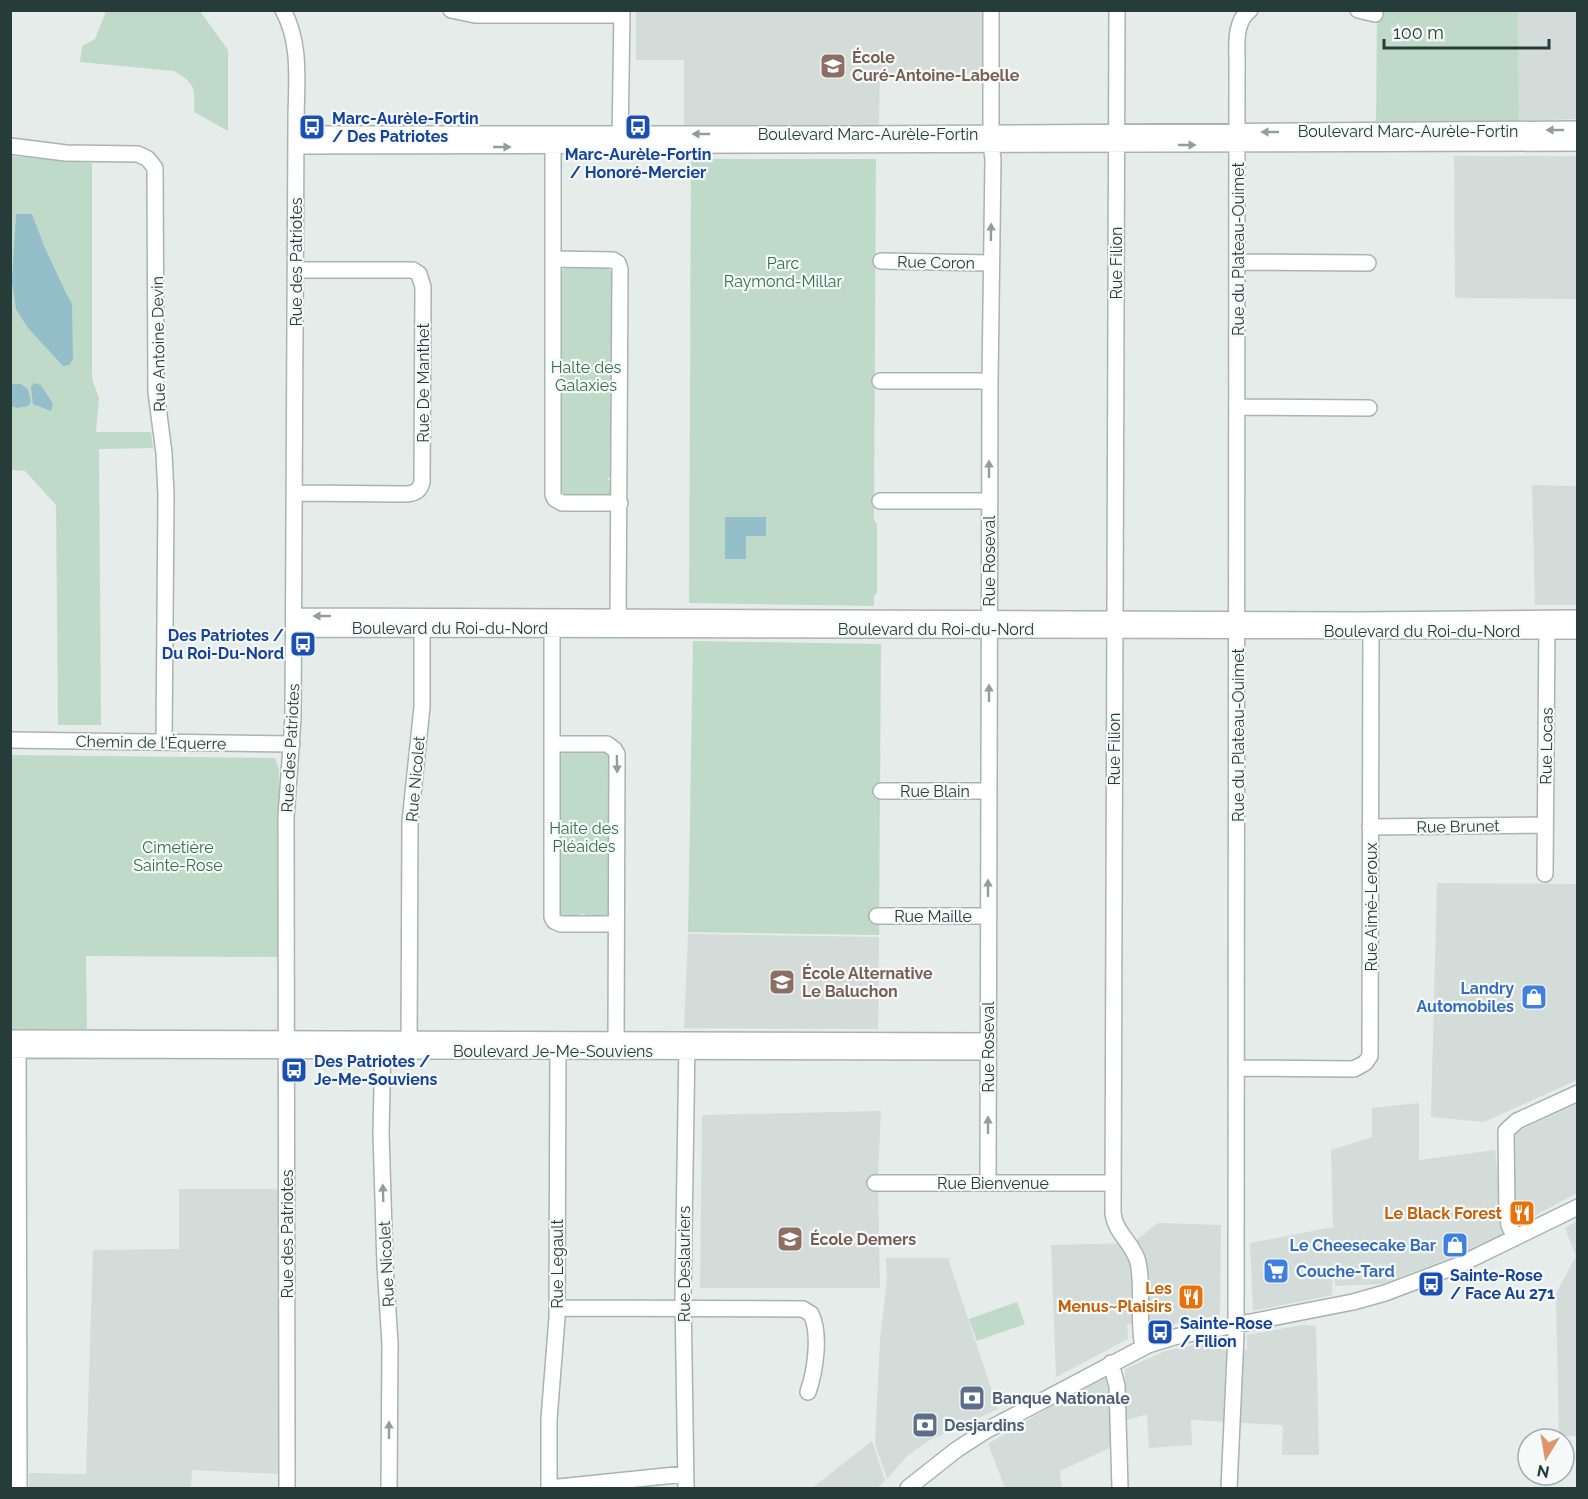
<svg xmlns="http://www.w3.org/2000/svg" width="1588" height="1499" font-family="Raleway,sans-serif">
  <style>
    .built { fill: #d3dcd8 }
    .green { fill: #c0dac9 }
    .water { fill: #94beca }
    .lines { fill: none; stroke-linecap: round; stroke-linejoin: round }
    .minor-casing { stroke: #a8b4b0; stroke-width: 18 }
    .minor { stroke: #fff; stroke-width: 15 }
    .oneway { fill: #929e9c }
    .labels { text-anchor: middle; stroke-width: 4.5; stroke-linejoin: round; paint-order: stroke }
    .education-label { font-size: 16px; font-weight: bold; fill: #785e54; stroke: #f5f9f7; text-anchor: start }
    .transit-label { font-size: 16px; font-weight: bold; fill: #164399; stroke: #f5f9f7; text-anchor: start }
    .street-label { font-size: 16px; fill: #263c38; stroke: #f5f9f7 }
    .park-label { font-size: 16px; fill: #356e4f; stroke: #f5f9f7 }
    .shop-label { font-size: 16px; font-weight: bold; fill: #366cbe; stroke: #f5f9f7; text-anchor: end }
    .food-label { font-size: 16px; font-weight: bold; fill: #c56008; stroke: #f5f9f7; text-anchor: end }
    .service-label { font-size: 16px; font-weight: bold; fill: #4e5e75; stroke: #f5f9f7; text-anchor: start }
  </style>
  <rect width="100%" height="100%" fill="#e5ece9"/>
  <path class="built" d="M636 11H982V74L880 73 879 125H684V60H636Z
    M1518 11H1577V119L1519 121Z
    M1454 156H1577V299L1455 298Z
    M1532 485 1577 486V605H1535Z
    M1437 883 1577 884V1080L1484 1122 1431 1117Z
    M688 934 879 937 878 1029 684 1028Z
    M1419 1103V1160L1495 1150 1504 1234 1471 1250 1382 1284 1335 1286 1333 1256 1332 1295 1253 1311 1250 1243 1333 1227 1331 1150 1372 1137V1108Z
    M1577 1104V1193L1515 1226 1509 1207 1512 1134Z
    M881 1111 878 1177 880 1288H700L702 1115Z
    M179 1189H279L280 1474 192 1470 191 1488H29V1473L86 1474 93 1250 179 1249Z
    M1577 1221V1436H1559L1556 1294 1576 1256 1565 1228Z
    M1158 1223 1221 1225 1220 1315 1158 1327 1151 1322 1127 1324 1128 1339 1056 1377 1051 1245 1133 1243Z
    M886 1258H948L998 1409 928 1441 907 1456 887 1479 875 1444 880 1339 887 1281Z
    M1302 1325 1316 1326 1319 1455H1282L1283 1425 1191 1420 1192 1445 1149 1448 1147 1414 1114 1424V1446L1060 1471 1062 1488H1005L988 1444 1075 1392 1107 1377 1124 1392 1125 1369 1165 1351 1223 1339 1225 1351 1247 1350V1335Z
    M872 1441 885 1480 878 1488H812Z"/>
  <path class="green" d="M106 11H200L228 50V131L194 112C195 89 196 84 174 71L80 62 82 46 95 39Z
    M1377 11H1518L1519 121H1376Z
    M11 156 92 163V375L93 382 99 398 96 432H151L153 448 99 449 101 725H58L56 505 25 471 11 470Z
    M691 159H876L874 520 877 524V593L874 596V606L689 603Z
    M566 267 607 268 611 271 612 274V477L608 478V480L611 481 610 494 606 496H567L562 492 561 489 560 275 562 270Z
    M693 641 881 644 879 935 688 932Z
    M564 750 606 751 610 755 609 913 607 917 585 918V914H581V918H564L559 914V755Z
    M11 755 275 758 279 769V957L86 956 87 1029H11Z
    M1017 1302 1025 1324 977 1341 969 1319Z"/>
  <path class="water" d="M16 214H32L44 246 65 291 72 304 73 359 69 365 63 366 28 328 16 309 12 282Z
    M34 383 41 385 53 404 51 411 33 404 31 387Z
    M11 384H21L28 389 31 402 28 406 17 408 11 406Z
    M725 517H766V536H746V559H725Z"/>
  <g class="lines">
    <g class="minor-casing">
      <path id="minor" d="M283 10C302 45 296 85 296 123L293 718 286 818 287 1488
        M451 10 475 15H622
        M1117 10 1113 1213C1115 1233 1133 1243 1138 1262 1144 1290 1137 1319 1143 1347
        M1358 10 1375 14
        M296 134H860L1578 129
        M553 137V495L555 499 562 503H620
        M620 144 622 10
        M10 146 66 153 138 154 148 159 155 168 156 392 164 453 166 495 164 742
        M296 146 1578 143
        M553 259 613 260 618 263 620 269 618 626
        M881 261 990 263
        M1238 262 1368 263
        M880 381H990
        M1238 407 1369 408
        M294 493 404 494C414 494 420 491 422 482L423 287 419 274 413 270H296
        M880 501H989
        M294 616 1360 620 1578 618
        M552 619V917L554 921 561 924H616
        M294 629 1578 631
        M10 740 292 744
        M552 744H607L614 749 617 754 616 1048
        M881 791H988
        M1370 827 1545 825
        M1545 874 1547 621
        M877 916H988
        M10 1038 988 1041
        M18 1041 19 1488
        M383 1042 381 1133 385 1265 390 1344 389 1488
        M409 1048 410 822 422 707V619
        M10 1050 988 1052
        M1237 1068 1354 1069 1365 1063 1370 1056 1371 623
        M875 1183H1112
        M988 1183 990 381 993 159 991 145V10
        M1515 1238 1509 1225 1507 1213 1506 1131 1517 1121 1578 1093
        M557 1308 803 1309 811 1314C821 1334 815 1372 808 1392
        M1111 1363 1117 1386 1120 1488
        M549 1488V1419L557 1318 558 1042
        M549 1488 685 1474
        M686 1488 683 1296 687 1043
        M908 1488 956 1450 987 1430 1148 1345 1174 1337 1353 1302 1385 1293 1459 1265 1578 1207
        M1229 1488 1236 1335 1237 70C1238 51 1232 23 1250 10"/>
    </g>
    <use href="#minor" class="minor"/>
  </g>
  <defs><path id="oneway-solid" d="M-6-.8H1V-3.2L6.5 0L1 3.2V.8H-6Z" transform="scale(1.5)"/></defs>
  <g class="oneway">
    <use href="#oneway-solid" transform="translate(1555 130) rotate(180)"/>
    <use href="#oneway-solid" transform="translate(1270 132) rotate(180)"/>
    <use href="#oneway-solid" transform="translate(701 134) rotate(-180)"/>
    <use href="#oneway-solid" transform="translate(1187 145)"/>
    <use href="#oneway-solid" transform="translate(502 147)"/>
    <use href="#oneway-solid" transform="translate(991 232) rotate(-89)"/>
    <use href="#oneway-solid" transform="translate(989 469) rotate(-90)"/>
    <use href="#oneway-solid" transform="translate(322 616) rotate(-180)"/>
    <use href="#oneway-solid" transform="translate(989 693) rotate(-90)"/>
    <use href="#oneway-solid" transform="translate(617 764) rotate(89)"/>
    <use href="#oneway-solid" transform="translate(988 888) rotate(-90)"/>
    <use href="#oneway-solid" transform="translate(988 1125) rotate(-90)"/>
    <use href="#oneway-solid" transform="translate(383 1193) rotate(-92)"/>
    <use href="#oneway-solid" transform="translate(389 1430) rotate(-90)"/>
  </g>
  <defs>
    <g id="school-square" transform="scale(1.35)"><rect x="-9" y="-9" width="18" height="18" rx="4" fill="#8d6e63" stroke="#f5f9f7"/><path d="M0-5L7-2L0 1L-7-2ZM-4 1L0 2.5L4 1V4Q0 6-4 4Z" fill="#fff"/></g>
    <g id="bus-square" transform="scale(1.35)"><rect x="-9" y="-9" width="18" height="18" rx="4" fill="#1a4fb4" stroke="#f5f9f7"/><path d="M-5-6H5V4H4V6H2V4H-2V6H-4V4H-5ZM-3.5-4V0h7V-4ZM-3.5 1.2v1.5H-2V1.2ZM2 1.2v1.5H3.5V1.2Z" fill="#fff"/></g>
    <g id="shop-square" transform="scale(1.35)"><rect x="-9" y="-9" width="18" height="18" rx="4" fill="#3f7fe0" stroke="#f5f9f7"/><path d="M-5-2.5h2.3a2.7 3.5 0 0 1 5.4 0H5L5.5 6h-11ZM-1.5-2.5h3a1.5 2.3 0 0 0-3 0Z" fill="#fff"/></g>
    <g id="restaurant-square" transform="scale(1.35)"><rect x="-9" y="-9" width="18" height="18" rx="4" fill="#e8710a" stroke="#f5f9f7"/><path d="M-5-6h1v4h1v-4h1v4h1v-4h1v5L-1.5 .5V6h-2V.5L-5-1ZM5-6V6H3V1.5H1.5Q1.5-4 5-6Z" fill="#fff"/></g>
    <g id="supermarket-square" transform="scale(1.35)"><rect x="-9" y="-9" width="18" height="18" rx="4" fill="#3f7fe0" stroke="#f5f9f7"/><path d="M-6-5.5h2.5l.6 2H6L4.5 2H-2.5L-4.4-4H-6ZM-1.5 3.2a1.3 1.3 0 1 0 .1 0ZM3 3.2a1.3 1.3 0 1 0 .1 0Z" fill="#fff"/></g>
    <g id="bank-square" transform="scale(1.35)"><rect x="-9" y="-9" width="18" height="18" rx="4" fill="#5c6f8a" stroke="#f5f9f7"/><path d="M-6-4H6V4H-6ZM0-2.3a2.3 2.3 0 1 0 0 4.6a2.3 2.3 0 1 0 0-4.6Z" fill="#fff"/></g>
  </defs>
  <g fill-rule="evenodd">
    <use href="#school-square" x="833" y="66"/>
    <use href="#bus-square" x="312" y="127"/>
    <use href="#bus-square" x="638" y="127"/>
    <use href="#bus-square" x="303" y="644"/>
    <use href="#school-square" x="782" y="982"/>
    <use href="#shop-square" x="1534" y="997"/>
    <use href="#bus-square" x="294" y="1070"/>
    <use href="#restaurant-square" x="1522" y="1213"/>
    <use href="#school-square" x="790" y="1239"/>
    <use href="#shop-square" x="1455" y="1245"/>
    <use href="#supermarket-square" x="1276" y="1271"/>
    <use href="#bus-square" x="1431" y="1284"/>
    <use href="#restaurant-square" x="1191" y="1297"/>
    <use href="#bus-square" x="1160" y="1332"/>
    <use href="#bank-square" x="972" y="1398"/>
    <use href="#bank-square" x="925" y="1425"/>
  </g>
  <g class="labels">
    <g class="education-label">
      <text x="852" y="63">École<tspan x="852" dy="18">Curé-Antoine-Labelle</tspan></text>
      <text x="802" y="979">École Alternative<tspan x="802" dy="18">Le Baluchon</tspan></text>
      <text x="810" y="1245">École Demers</text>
    </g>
    <g class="transit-label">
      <text x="332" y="124">Marc-Aurèle-Fortin<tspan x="332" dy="18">/ Des Patriotes</tspan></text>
      <text x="638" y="160" text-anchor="middle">Marc-Aurèle-Fortin<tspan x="638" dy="18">/ Honoré-Mercier</tspan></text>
      <text x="284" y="641" text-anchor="end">Des Patriotes /<tspan x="284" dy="18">Du Roi-Du-Nord</tspan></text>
      <text x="314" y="1067">Des Patriotes /<tspan x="314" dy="18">Je-Me-Souviens</tspan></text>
      <text x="1450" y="1281">Sainte-Rose<tspan x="1450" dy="18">/ Face Au 271</tspan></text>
      <text x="1180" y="1329">Sainte-Rose<tspan x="1180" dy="18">/ Filion</tspan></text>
    </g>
    <g class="street-label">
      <text x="1408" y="137">Boulevard Marc-Aurèle-Fortin</text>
      <text x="868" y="140">Boulevard Marc-Aurèle-Fortin</text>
      <text transform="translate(1238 249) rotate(-90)" y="6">Rue du Plateau-Ouimet</text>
      <text transform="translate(296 262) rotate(-90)" y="6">Rue des Patriotes</text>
      <text transform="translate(936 262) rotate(1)" y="6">Rue Coron</text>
      <text transform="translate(1116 263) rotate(-90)" y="6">Rue Filion</text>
      <text transform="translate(158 344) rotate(-91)" y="6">Rue Antoine Devin</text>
      <text transform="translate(423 383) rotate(-90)" y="6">Rue De Manthet</text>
      <text transform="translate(989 561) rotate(-90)" y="6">Rue Roseval</text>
      <text x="450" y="634">Boulevard du Roi-du-Nord</text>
      <text x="936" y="635">Boulevard du Roi-du-Nord</text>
      <text x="1422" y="637">Boulevard du Roi-du-Nord</text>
      <text transform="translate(1238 735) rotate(-90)" y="6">Rue du Plateau-Ouimet</text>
      <text transform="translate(151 742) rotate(1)" y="6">Chemin de l'Équerre</text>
      <text transform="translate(1546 746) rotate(-89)" y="6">Rue Locas</text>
      <text transform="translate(290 748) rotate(-87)" y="6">Rue des Patriotes</text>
      <text transform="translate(1114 749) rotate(-90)" y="6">Rue Filion</text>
      <text transform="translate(415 779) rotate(-85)" y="6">Rue Nicolet</text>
      <text x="935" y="797">Rue Blain</text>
      <text transform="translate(1458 826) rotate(-1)" y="6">Rue Brunet</text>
      <text transform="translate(1371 907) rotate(-90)" y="6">Rue Aimé-Leroux</text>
      <text x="933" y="922">Rue Maille</text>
      <text transform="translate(988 1047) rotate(-90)" y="6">Rue Roseval</text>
      <text x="553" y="1057">Boulevard Je-Me-Souviens</text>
      <text x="993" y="1189">Rue Bienvenue</text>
      <text transform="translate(287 1234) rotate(-90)" y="6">Rue des Patriotes</text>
      <text transform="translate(386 1264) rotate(-93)" y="6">Rue Nicolet</text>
      <text transform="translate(557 1264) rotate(-90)" y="6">Rue Legault</text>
      <text transform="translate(684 1264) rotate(-90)" y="6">Rue Deslauriers</text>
    </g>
    <g class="park-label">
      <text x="783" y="269">Parc<tspan x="783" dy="18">Raymond-Millar</tspan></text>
      <text x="586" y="373">Halte des<tspan x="586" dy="18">Galaxies</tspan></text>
      <text x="584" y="834">Haite des<tspan x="584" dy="18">Pléaides</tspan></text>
      <text x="178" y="853">Cimetière<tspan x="178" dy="18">Sainte-Rose</tspan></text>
    </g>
    <g class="shop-label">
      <text x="1514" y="994">Landry<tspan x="1514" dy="18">Automobiles</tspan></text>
      <text x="1436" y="1251">Le Cheesecake Bar</text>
      <text x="1296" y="1277" text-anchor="start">Couche-Tard</text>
    </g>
    <g class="food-label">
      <text x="1502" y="1219">Le Black Forest</text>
      <text x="1172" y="1294">Les<tspan x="1172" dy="18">Menus~Plaisirs</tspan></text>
    </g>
    <g class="service-label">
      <text x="992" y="1404">Banque Nationale</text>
      <text x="944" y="1431">Desjardins</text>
    </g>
  </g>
  <rect width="1588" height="1499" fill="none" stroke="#263c38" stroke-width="24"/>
  <g transform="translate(1546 1457) rotate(191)"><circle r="28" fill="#f5f9f7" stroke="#a2adab" stroke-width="1.5"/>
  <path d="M0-4.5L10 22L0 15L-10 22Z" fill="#e1936e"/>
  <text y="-9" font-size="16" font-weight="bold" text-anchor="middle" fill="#263c38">N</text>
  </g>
  <path d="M1384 39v9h165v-9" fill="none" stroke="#263c38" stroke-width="3"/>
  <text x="1393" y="39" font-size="18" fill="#263c38" stroke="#f5f9f7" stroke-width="4.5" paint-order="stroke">100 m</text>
</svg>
